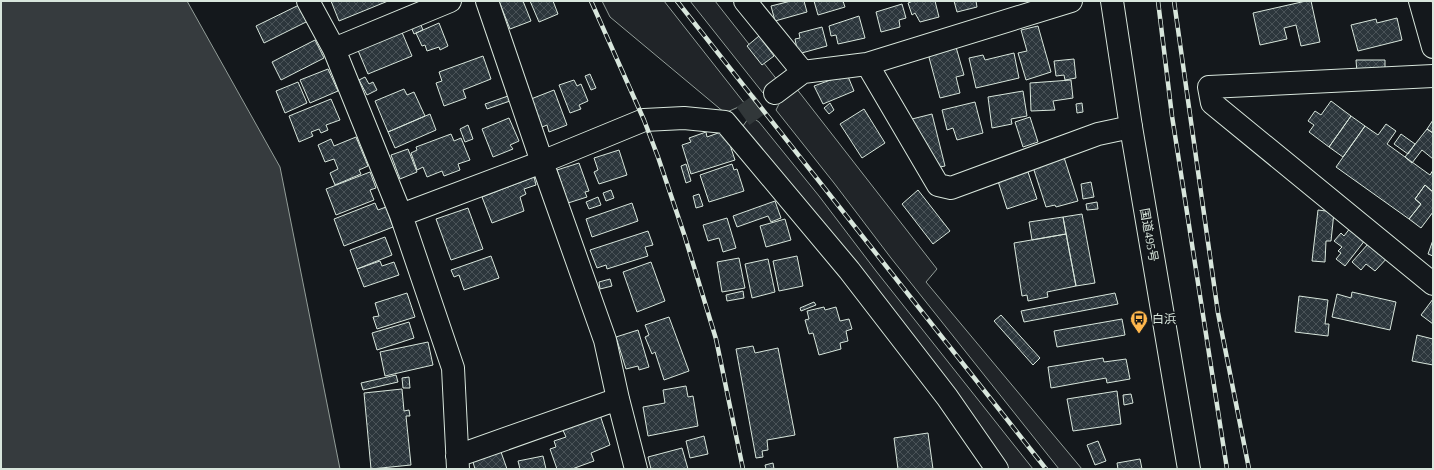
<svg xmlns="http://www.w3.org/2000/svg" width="1434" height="470" font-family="'Times New Roman','Noto Sans JP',serif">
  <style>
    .grass { fill: #202428; stroke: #939e99 }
    .water { fill: #363b3e; stroke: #939e99 }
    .building { fill: url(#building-cross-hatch); stroke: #d8e6dc }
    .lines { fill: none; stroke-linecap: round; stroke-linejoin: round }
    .minor-tunnel { stroke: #313739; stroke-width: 22; stroke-dasharray: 22 11; stroke-linecap: butt }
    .minor-casing { stroke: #d8e6dc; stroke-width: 24 }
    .highway-casing { stroke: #d8e6dc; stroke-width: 24 }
    .minor { stroke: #14181c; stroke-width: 22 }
    .highway { stroke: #14181c; stroke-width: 22 }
    .rail-casing { stroke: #d8e6dc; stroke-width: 4.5 }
    .rail { stroke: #14181c; stroke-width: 3; stroke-dasharray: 9; stroke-linecap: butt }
    .labels { text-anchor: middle; stroke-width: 3; stroke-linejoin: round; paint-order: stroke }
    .street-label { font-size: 12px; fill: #d8e6dc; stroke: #14181c }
    .poi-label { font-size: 12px; fill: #d8e6dc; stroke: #14181c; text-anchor: start }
  </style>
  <defs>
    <pattern id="building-cross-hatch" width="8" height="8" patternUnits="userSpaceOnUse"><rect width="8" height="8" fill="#2c363c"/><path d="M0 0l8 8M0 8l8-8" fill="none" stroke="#4a5358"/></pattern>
  </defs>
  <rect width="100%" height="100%" fill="#14181c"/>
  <path class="grass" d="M602 1H664L745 104 725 113 610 17Z
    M690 1H715L778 81 763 93Z
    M796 88 937 269 926 282 1082 469H1059L891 258 834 183 776 110 784 94Z
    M750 116 759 122 819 196 876 271 1033 469H1008L1000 459 738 133Z"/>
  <path class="water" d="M1 1H187L280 167 340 469H1Z"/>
  <path class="building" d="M331 1H388L339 21Z
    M499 1H523L531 21 510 29Z
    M530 1H553L558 14 539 22Z
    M791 1H804L807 12 775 21 771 6Z
    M814 1H843L845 7 818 15Z
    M913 1H935L939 17 920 22 915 13 912 15 908 3Z
    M954 1H976L977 7 957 12Z
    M1306 1H1311L1320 42 1301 46 1296 25 1284 28 1287 39 1260 45 1253 13Z
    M902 4 906 18 899 20 900 27 881 32 876 12Z
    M299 5 308 21 264 43 256 26Z
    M859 16 865 38 838 44 836 35 831 36 829 26Z
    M418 18 423 30 414 34 409 22Z
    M1397 18 1402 40 1358 51 1351 25 1376 19 1377 23Z
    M439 23 448 46 440 50 439 47 427 51 425 45 422 46 416 33Z
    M1038 26 1051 72 1026 80 1018 53 1027 51 1021 30Z
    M822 27 827 46 798 54 795 39 800 38 799 33Z
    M401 30 412 56 368 74 357 48Z
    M759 36 774 56 762 65 747 46Z
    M315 40 324 58 281 80 272 62Z
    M956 47 964 75 956 77 960 93 940 98 927 50Z
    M1014 53 1019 78 976 88 969 58 983 55 985 60Z
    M483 56 491 79 463 90 466 98 444 106 436 83 442 81 439 72Z
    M1074 59 1076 78 1065 80 1064 75 1056 76 1054 61Z
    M1356 60H1385V73H1357Z
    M328 69 338 91 310 103 300 80Z
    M590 74 596 88 591 90 585 76Z
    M847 74 854 91 823 104 814 86Z
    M365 77 369 84 373 82 377 90 367 95 359 80Z
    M574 80 577 86 581 84 588 101 579 105 581 109 570 113 559 85Z
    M1071 80 1073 98 1053 101 1055 110 1031 111 1030 83Z
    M298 82 307 103 285 113 276 91Z
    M404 89 407 95 414 92 425 116 388 132 375 101Z
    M554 90 567 125 549 132 547 125 542 127 531 99Z
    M1023 91 1027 116 1011 119 1012 124 992 128 988 97Z
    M508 96 510 101 487 109 485 104Z
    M331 99 340 120 326 125 328 130 321 133 319 129 311 132 313 136 299 142 289 116Z
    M1331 101 1351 116 1329 147 1309 132 1314 125 1308 121 1315 111 1321 115Z
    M975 102 983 133 957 140 953 128 947 130 942 110Z
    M830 103 834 110 829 114 824 108Z
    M1082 103 1083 112 1077 113 1076 104Z
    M864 109 885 143 862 158 840 124Z
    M430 114 436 130 395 148 388 132Z
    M932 114 945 166 935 168 915 124 911 125 908 120Z
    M1351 116 1365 126 1343 157 1329 147Z
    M1030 117 1038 142 1023 147 1015 122Z
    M509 118 519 141 510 145 513 149 493 157 482 129Z
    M1433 120V133L1427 129Z
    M1386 124 1396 131 1387 144 1430 175 1433 170V192L1425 185 1415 199 1421 204 1409 219 1336 167 1365 126 1378 135Z
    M468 125 473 139 465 142 460 129Z
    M1427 129 1433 133V159L1422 150 1412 163 1405 157Z
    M706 132 707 137 721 132 723 137 727 136 735 160 691 174 682 145 691 142 689 138Z
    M451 134 454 141 461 138 470 160 458 164 460 170 444 176 442 171 427 177 423 167 417 170 411 153 417 150 416 147Z
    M1401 134 1415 144 1408 154 1394 144Z
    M356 137 368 166 359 170 361 174 335 185 330 173 338 169 334 159 325 162 318 145 331 139 334 146Z
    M408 149 417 172 400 179 391 155Z
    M619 150 627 175 599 184 594 172 598 170 594 158Z
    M1062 151 1078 201 1056 207 1055 205 1046 207 1031 161Z
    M579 163 589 191 585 192 587 197 568 203 557 170Z
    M686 164 691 181 686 183 681 166Z
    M732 164 734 170 737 169 744 191 709 202 700 175Z
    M1026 166 1037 199 1007 209 996 175Z
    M370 172 376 188 370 190 374 200 336 215 326 189Z
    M534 177 536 185 524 189 526 194 520 197 524 211 492 223 482 197Z
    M1091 182 1094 197 1083 199 1081 184Z
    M1425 185 1433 192V212L1421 228 1409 219 1421 204 1415 199Z
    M611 190 614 198 606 201 603 193Z
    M918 190 950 231 933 244 902 204Z
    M699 194 703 206 696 208 693 196Z
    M598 197 601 205 589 209 586 202Z
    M775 201 781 218 771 222 768 216 737 227 733 216Z
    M1097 202 1098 209 1087 210 1086 204Z
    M375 203 378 210 386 207 393 227 344 246 334 219Z
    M632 203 638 221 592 237 586 219Z
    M468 208 483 249 451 260 436 219Z
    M1318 210 1334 212 1331 241H1326L1325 262 1312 261Z
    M1082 214 1095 283 1076 286 1063 217Z
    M1063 217 1066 234 1032 240 1029 222Z
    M727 218 736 248 723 252 719 238 708 241 703 225Z
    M785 219 791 240 766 247 760 226Z
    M1354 223 1369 235 1345 266 1336 259 1341 253 1338 251 1342 247 1334 241 1341 233 1344 236Z
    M648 231 653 245 645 247 648 256 607 269 606 265 597 268 590 250Z
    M1066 234 1076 286 1047 292 1048 297 1028 301 1027 295 1022 296 1014 243Z
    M385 237 392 255 357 269 350 250Z
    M1433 240V256L1428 254Z
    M1368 244 1390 255 1375 271 1366 264 1361 270 1352 262Z
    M491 256 499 278 464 290 459 275 454 277 451 270Z
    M797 256 803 286 779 291 773 261Z
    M739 258 745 288 722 292 717 262Z
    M768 259 775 292 752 298 745 264Z
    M380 261 382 266 394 262 399 275 364 287 357 269Z
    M651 262 665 301 637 312 623 272Z
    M610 279 612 286 600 289 599 282Z
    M743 291 744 298 727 301 726 295Z
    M1352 292 1396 302 1390 330 1332 317 1337 294 1351 298Z
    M407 293 415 317 377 329 373 317 379 316 375 303Z
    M1115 293 1118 304 1024 322 1021 311Z
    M1299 296 1328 300 1325 324H1329L1328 336 1295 332Z
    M1433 299V324L1421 315Z
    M814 302 816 305 801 311 800 308Z
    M824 307 825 310 836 307 840 321 849 319 852 329 846 331 848 341 840 343 841 349 819 355 813 333 809 334 805 320 809 319 807 311Z
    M1001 315 1040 358 1033 365 994 321Z
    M669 317 689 371 664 380 655 352 652 354 645 337 649 335 645 325Z
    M1122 319 1125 335 1057 347 1054 331Z
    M409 322 414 338 377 350 372 333Z
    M638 330 649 367 639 370 638 366 626 369 616 337Z
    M1417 335 1433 339V365L1412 361Z
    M428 342 433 365 385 376 380 352Z
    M753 346 755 353 778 348 795 435 767 440 768 450 762 451 763 457 756 458 736 349Z
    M1103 358 1104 362 1126 359 1130 379 1107 383 1106 378 1051 388 1048 367Z
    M396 375 398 382 363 390 361 383Z
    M409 377 410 388H403L402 378Z
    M686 386 688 397 693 396 698 426 648 436 643 407 665 403 663 390Z
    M402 389 404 411 409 410 410 416H406L411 465 371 469 364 393Z
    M1117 391 1121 424 1073 431 1067 399Z
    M1131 394 1133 403 1124 405 1123 395Z
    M600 415 610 445 591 453 594 461 572 469H557L550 449 556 447 554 441 566 437 562 428Z
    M928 433 933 469H898L894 438Z
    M704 436 708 454 690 458 686 441Z
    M1098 441 1106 461 1095 465 1087 445Z
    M682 448 688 469H651L648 457Z
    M501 452 507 469H475L473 462Z
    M543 456 546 469H520L518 461Z
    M1140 459 1142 469H1118L1117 463Z
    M773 463 774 469H766L765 465Z"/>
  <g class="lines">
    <path class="minor-tunnel" d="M743 116 775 93"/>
    <g class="minor-casing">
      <path id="minor" d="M308 1 334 49 401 215 453 368 458 469
        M487 1 542 162 605 340 618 399 636 469
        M745 1 803 72 867 64 1071 1
        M1420 1 1433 47
        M334 49 450 1
        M867 64 938 185 951 188 1098 134 1131 127
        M1433 76 1209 87 1212 103 1433 284
        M775 93 803 72
        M401 215 542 162 644 120 684 118 725 122 849 270 947 397 997 469
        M457 456 618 399"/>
    </g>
    <g class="highway-casing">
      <path id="highway" d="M1112 1 1131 127 1189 469"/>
    </g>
    <use href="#minor" class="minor"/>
    <use href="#highway" class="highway"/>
    <g class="rail-casing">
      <path id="rail" d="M591 1 644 120 658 157 685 237 716 339 743 469
        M677 1 1046 469
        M1158 1 1172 116 1227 469
        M1174 1 1218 313 1249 469"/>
    </g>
    <use href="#rail" class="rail"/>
  </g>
  <defs>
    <g id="bus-pin" transform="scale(0.9)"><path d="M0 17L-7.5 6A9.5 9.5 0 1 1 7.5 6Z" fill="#ffb74d" stroke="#14181c"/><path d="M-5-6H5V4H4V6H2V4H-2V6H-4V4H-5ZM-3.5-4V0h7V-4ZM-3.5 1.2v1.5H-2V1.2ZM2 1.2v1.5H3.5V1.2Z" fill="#111"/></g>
  </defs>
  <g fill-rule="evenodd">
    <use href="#bus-pin" x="1139" y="319"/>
  </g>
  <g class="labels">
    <g class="street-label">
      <text transform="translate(1149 235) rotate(80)" y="4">国道495号</text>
    </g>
    <g class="poi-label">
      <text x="1152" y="323">白浜</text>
    </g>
  </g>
  <rect width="1434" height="470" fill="none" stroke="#d8e6dc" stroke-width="4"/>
</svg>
